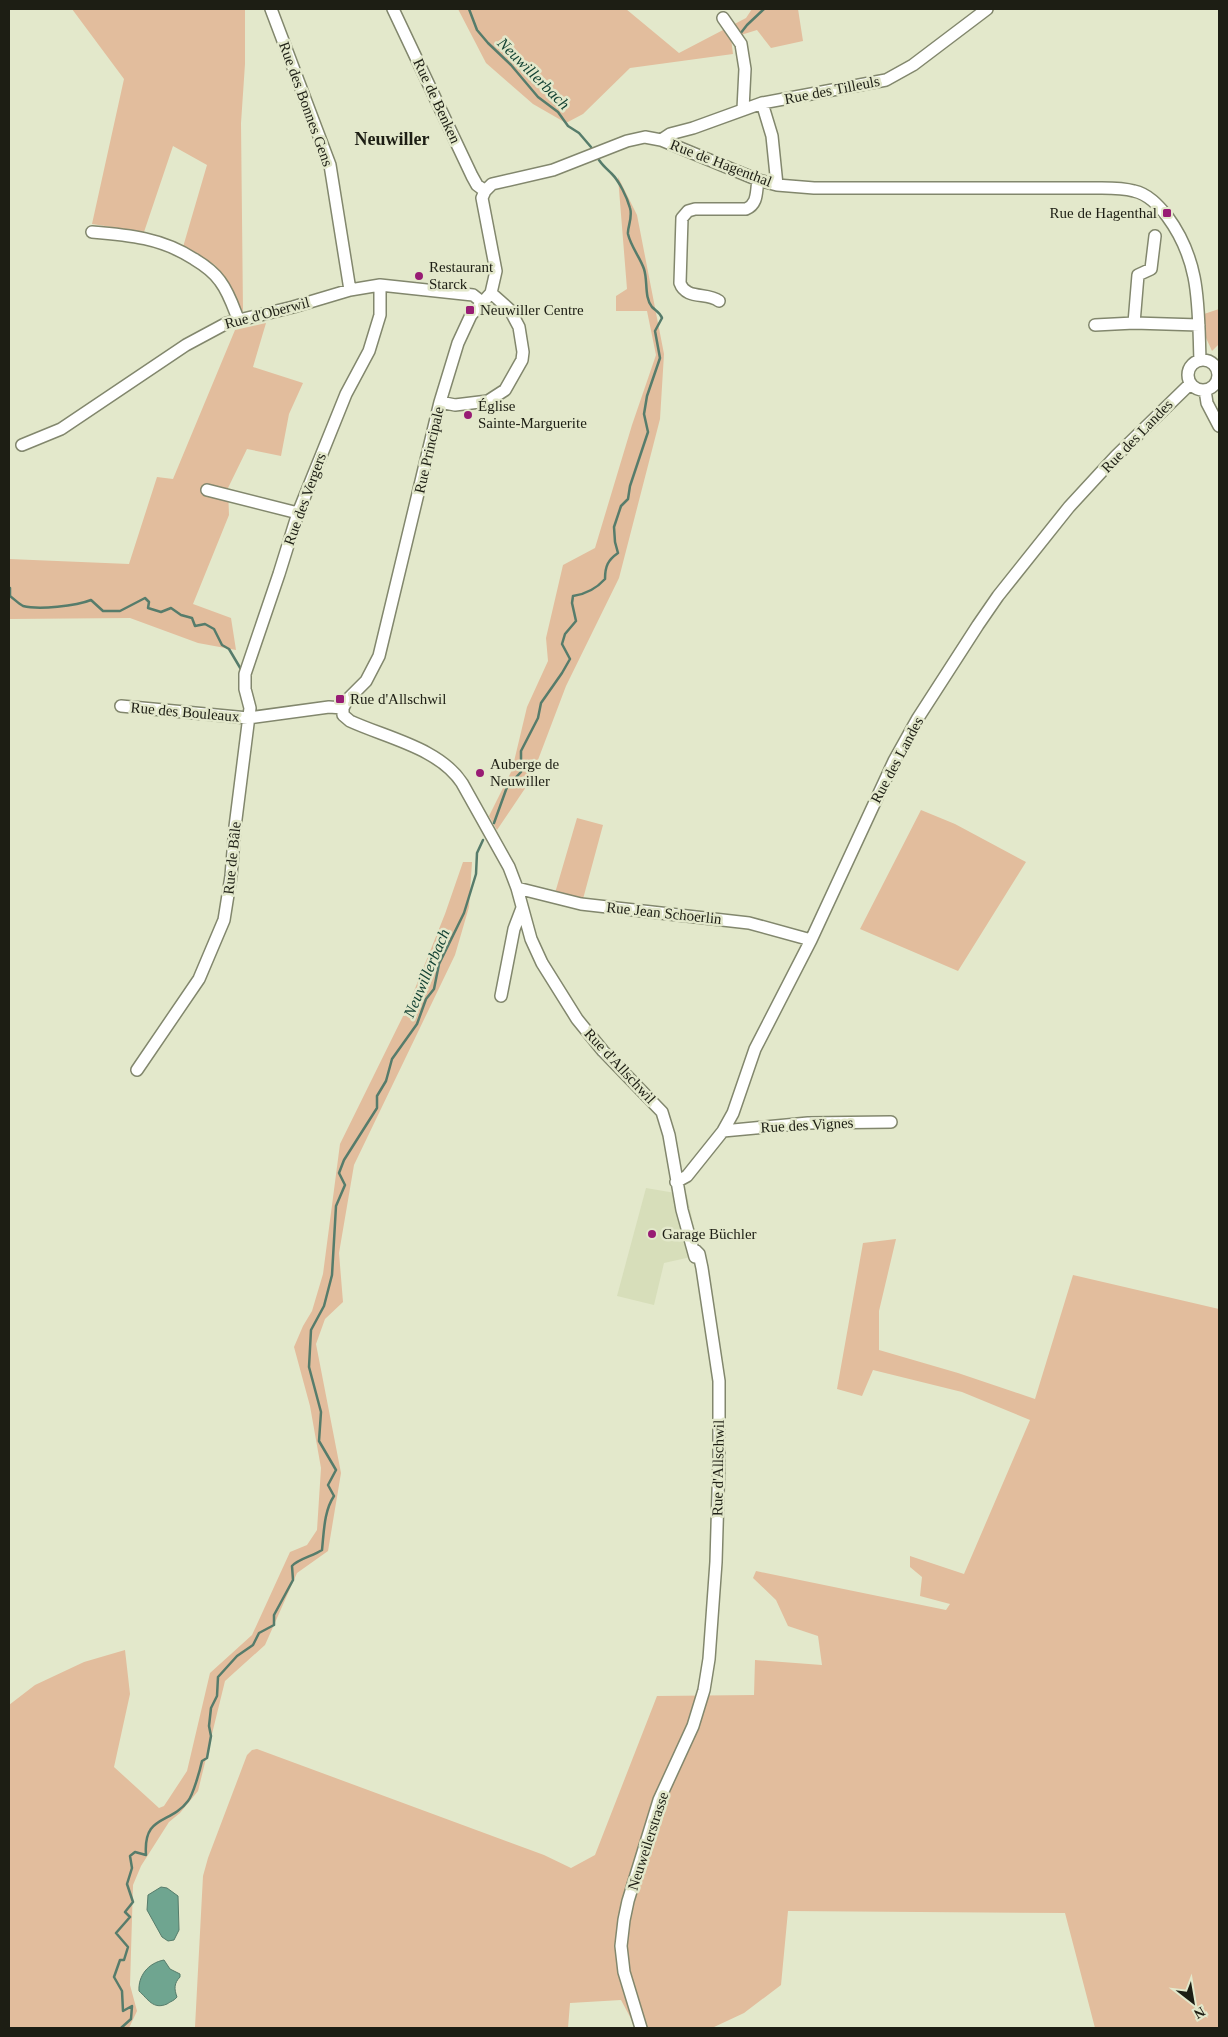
<svg xmlns="http://www.w3.org/2000/svg" width="1228" height="2037" font-family="'Times New Roman',serif">
  <style>
    .built { fill: #d7deba }
    .green { fill: #e2bd9d }
    .water { fill: #6fa590; stroke: #567c6b }
    .lines { fill: none; stroke-linecap: round; stroke-linejoin: round }
    .stream { stroke: #567c6b; stroke-width: 2.5 }
    .minor-casing { stroke: #82876d; stroke-width: 14 }
    .minor { stroke: #fff; stroke-width: 11 }
    .poi-dot { fill: #981c74; stroke: #e3e8cb; stroke-width: 2 }
    .labels { text-anchor: middle; stroke-width: 5; stroke-linejoin: round; paint-order: stroke }
    .street-label { font-size: 15px; fill: #1d1e14; stroke: #e3e8cb }
    .poi-label { font-size: 15px; fill: #1d1e14; stroke: #e3e8cb; text-anchor: start }
    .water-label { font-size: 16px; font-style: italic; fill: #144334; stroke: #e3e8cb }
    .quarter-label { font-size: 18px; font-weight: bold; fill: #1d1e14; stroke: #e3e8cb }
  </style>
  <rect width="100%" height="100%" fill="#e3e8cb"/>
  <path class="built" d="M646 1188 687 1195 700 1255 664 1263 654 1305 617 1296Z"/>
  <path class="green" d="M72 9H245V64L241 123 243 312 215 265 183 247 207 165 173 146 144 232 92 224 124 79Z
    M458 9H626L679 53 746 18 752 9H798L803 41 771 48 757 30 731 38 733 54 630 68 583 114 566 123 533 104 486 63Z
    M618 177 637 215 664 354 660 419 619 578 566 686 530 781 497 830 489 816 512 770 527 707 548 661 546 638 563 565 595 548 632 425 656 355 647 311H616V296L627 289Z
    M1219 309V344L1212 351 1202 329 1204 314Z
    M266 323 253 367 303 383 289 414 281 456 247 449 228 488 229 515 193 604 231 618 236 650 198 643 130 618 9 619V559L129 564 157 477 173 479 235 330Z
    M921 810 955 824 1026 862 958 971 860 929Z
    M577 818 603 825 583 899 555 893Z
    M463 862H472L469 907 455 955 354 1165 339 1253 343 1302 325 1319 316 1344 341 1473 328 1551 297 1573 265 1645 225 1681 198 1791 180 1813 169 1822 141 1866 133 1885 130 1985 137 2011 129 2028H9V1705L35 1685 84 1662 125 1650 130 1694 114 1767 159 1808 164 1806 187 1771 210 1673 252 1635 290 1552 307 1545 317 1530 321 1468 310 1406 294 1347 303 1326 312 1311 323 1274 340 1144 408 1006 445 914Z
    M896 1239 879 1311V1350L958 1373 1035 1399 1073 1275 1219 1309V2028H1095L1065 1913 788 1911 781 1985 744 2013 712 2028H636L621 2000 570 2003 568 2028H209L195 2027 203 1876 208 1858 247 1755 252 1750 257 1749 544 1855 571 1868 595 1855 657 1696 754 1695 755 1660 822 1665 818 1636 788 1626 776 1600 753 1578 756 1571 946 1610 950 1604 920 1596 922 1577 910 1567V1556L964 1574 1030 1420 962 1392 873 1370 862 1396 837 1389 863 1243Z"/>
  <path class="water" d="M161 1887 167 1888 178 1896 179 1930 174 1940 168 1941 162 1937 147 1910 148 1895Z
    M164 1960 170 1969 180 1974V1977C174 1983 174 1989 177 1997 174 2001 171 2001 167 2004 153 2010 148 1999 139 1991 138 1976 148 1963 164 1960Z"/>
  <g class="lines">
    <path class="stream" d="M469 9 477 30 488 43 511 65 538 97 558 112 568 126 579 133 591 147
      M740 34 747 25 764 9
      M9 588H10V596C14 599 19 604 23 606 39 610 76 606 91 600L103 611H120L145 598 149 602 148 608 161 612 171 608 181 615 192 618 195 626 205 624 214 629 222 645 229 649 242 671
      M494 823 507 787 521 772V751L538 718 541 703 562 673 570 659 562 644 565 634 576 621 572 603 573 596C587 594 596 589 605 579 605 566 608 560 618 553L615 542 614 527 621 506 628 499 630 486 648 432 644 414 647 396 660 358 655 331 662 318C660 312 656 311 652 307 644 297 648 281 644 269 640 257 631 247 628 234 627 228 633 218 630 208 627 197 619 181 612 174 607 169 603 166 599 160
      M121 2028 131 2019 132 2006 123 2011 122 1991 114 1977 120 1960H124L128 1947 116 1933 130 1917 125 1912 133 1902 127 1884 132 1868 130 1856 135 1852 146 1855C143 1814 170 1825 188 1801 193 1795 200 1770 202 1761L207 1758 211 1736 209 1726 211 1708 217 1696 218 1677 237 1656 253 1645 259 1633 274 1625V1615L293 1580 292 1566C298 1559 313 1556 322 1550 324 1531 324 1511 334 1496L328 1485 336 1470 319 1441 321 1412 309 1367 311 1330 324 1306 332 1275 336 1206 345 1185 339 1173 344 1160 377 1108V1096L386 1081 392 1059 417 1024 426 999 434 989 439 964 464 913 476 874 477 853 483 840"/>
    <g class="minor-casing">
      <path id="minor" d="M271 9 330 165 350 290
        M393 9 472 176 477 185 485 191
        M723 18 741 44 745 69 743 109
        M762 103 772 136 777 185
        M661 140 670 134 693 128 762 103 886 80 913 65 987 9
        M92 232C129 235 162 238 194 259 204 265 213 271 220 281 229 293 233 306 238 319
        M719 301C707 292 686 300 680 283L682 218 688 211 695 209H746C758 204 756 192 758 180
        M1134 323 1138 275 1151 269 1155 236
        M1095 325 1134 323 1199 325
        M1188 375a15 15 0 1 1 30 0a15 15 0 1 1-30 0Z
        M1205 390 1207 403 1219 426
        M440 402 455 405 488 401 505 390 522 360 523 352 519 327 510 310 491 293
        M22 445 61 429 186 345 227 323 293 307 350 290 380 285 473 295 482 302
        M207 490 298 513
        M121 706 248 718 329 707 343 708
        M343 708 347 700 366 681 379 656 440 402 458 343 471 315 491 293 496 271 482 198 485 191 492 184 553 170 627 141 645 137 661 140 758 180 777 185 814 188H1091C1105 188 1120 187 1134 191 1148 194 1158 205 1167 216 1201 262 1198 306 1200 360
        M343 708V715L350 721C387 738 439 748 462 783L509 867 517 888 531 939 542 963 577 1019 603 1051 662 1112 669 1135 682 1210 695 1257
        M517 888 581 904 749 923 811 940
        M501 996 514 929 522 908
        M137 1070 199 979 224 920 231 876 235 827 250 708 245 689V674L279 574 298 513 346 394 369 351 380 315V285
        M723 1131 808 1123 891 1122
        M676 1182 687 1176 723 1131 733 1113 755 1049 811 940 894 761 918 718 978 625 998 596 1069 507 1116 456 1190 384
        M641 2028 624 1972 621 1946 624 1920 628 1901 659 1800 693 1726 704 1690 709 1659 716 1562 719 1459V1381L702 1268 699 1254 695 1250"/>
    </g>
    <use href="#minor" class="minor"/>
  </g>
  <g class="poi-dot">
    <rect x="1162" y="208" width="10" height="10" rx="2.5"/>
    <circle cx="419" cy="276" r="5"/>
    <rect x="465" y="305" width="10" height="10" rx="2.5"/>
    <circle cx="468" cy="415" r="5"/>
    <rect x="335" y="694" width="10" height="10" rx="2.5"/>
    <circle cx="480" cy="773" r="5"/>
    <circle cx="652" cy="1234" r="5"/>
  </g>
  <g class="labels">
    <g class="street-label">
      <text transform="translate(832 90) rotate(-11)" y="5">Rue des Tilleuls</text>
      <text transform="translate(437 101) rotate(65)" y="5">Rue de Benken</text>
      <text transform="translate(306 104) rotate(70)" y="5">Rue des Bonnes Gens</text>
      <text transform="translate(721 163) rotate(21)" y="5">Rue de Hagenthal</text>
      <text transform="translate(267 313) rotate(-15)" y="5">Rue d'Oberwil</text>
      <text transform="translate(1137 436) rotate(-46)" y="5">Rue des Landes</text>
      <text transform="translate(429 450) rotate(-77)" y="5">Rue Principale</text>
      <text transform="translate(305 499) rotate(-70)" y="5">Rue des Vergers</text>
      <text transform="translate(185 712) rotate(5)" y="5">Rue des Bouleaux</text>
      <text transform="translate(897 760) rotate(-62)" y="5">Rue des Landes</text>
      <text transform="translate(232 858) rotate(-84)" y="5">Rue de Bâle</text>
      <text transform="translate(664 913) rotate(6)" y="5">Rue Jean Schoerlin</text>
      <text transform="translate(620 1066) rotate(47)" y="5">Rue d'Allschwil</text>
      <text transform="translate(807 1125) rotate(-3)" y="5">Rue des Vignes</text>
      <text transform="translate(718 1468) rotate(-89)" y="5">Rue d'Allschwil</text>
      <text transform="translate(648 1841) rotate(-72)" y="5">Neuweilerstrasse</text>
    </g>
    <g class="poi-label">
      <text x="1157" y="218" text-anchor="end">Rue de Hagenthal</text>
      <text x="429" y="272">Restaurant<tspan x="429" dy="17">Starck</tspan></text>
      <text x="480" y="315">Neuwiller Centre</text>
      <text x="478" y="411">Église<tspan x="478" dy="17">Sainte-Marguerite</tspan></text>
      <text x="350" y="704">Rue d'Allschwil</text>
      <text x="490" y="769">Auberge de<tspan x="490" dy="17">Neuwiller</tspan></text>
      <text x="662" y="1239">Garage Büchler</text>
    </g>
    <g class="water-label">
      <text transform="translate(534 73) rotate(45)" y="6">Neuwillerbach</text>
      <text transform="translate(426 973) rotate(-67)" y="6">Neuwillerbach</text>
    </g>
    <g class="quarter-label">
      <text x="392" y="145">Neuwiller</text>
    </g>
  </g>
  <rect width="1228" height="2037" fill="none" stroke="#1d1e14" stroke-width="20"/>
  <g transform="translate(1193 2002) rotate(149)" stroke="#e3e8cb" stroke-width="4" paint-order="stroke">
  <path d="M0-4L9 19L0 12L-9 19Z" fill="#1d1e14"/>
  <text y="-8" font-size="14" font-weight="bold" text-anchor="middle" fill="#1d1e14">N</text>
  </g>
</svg>
